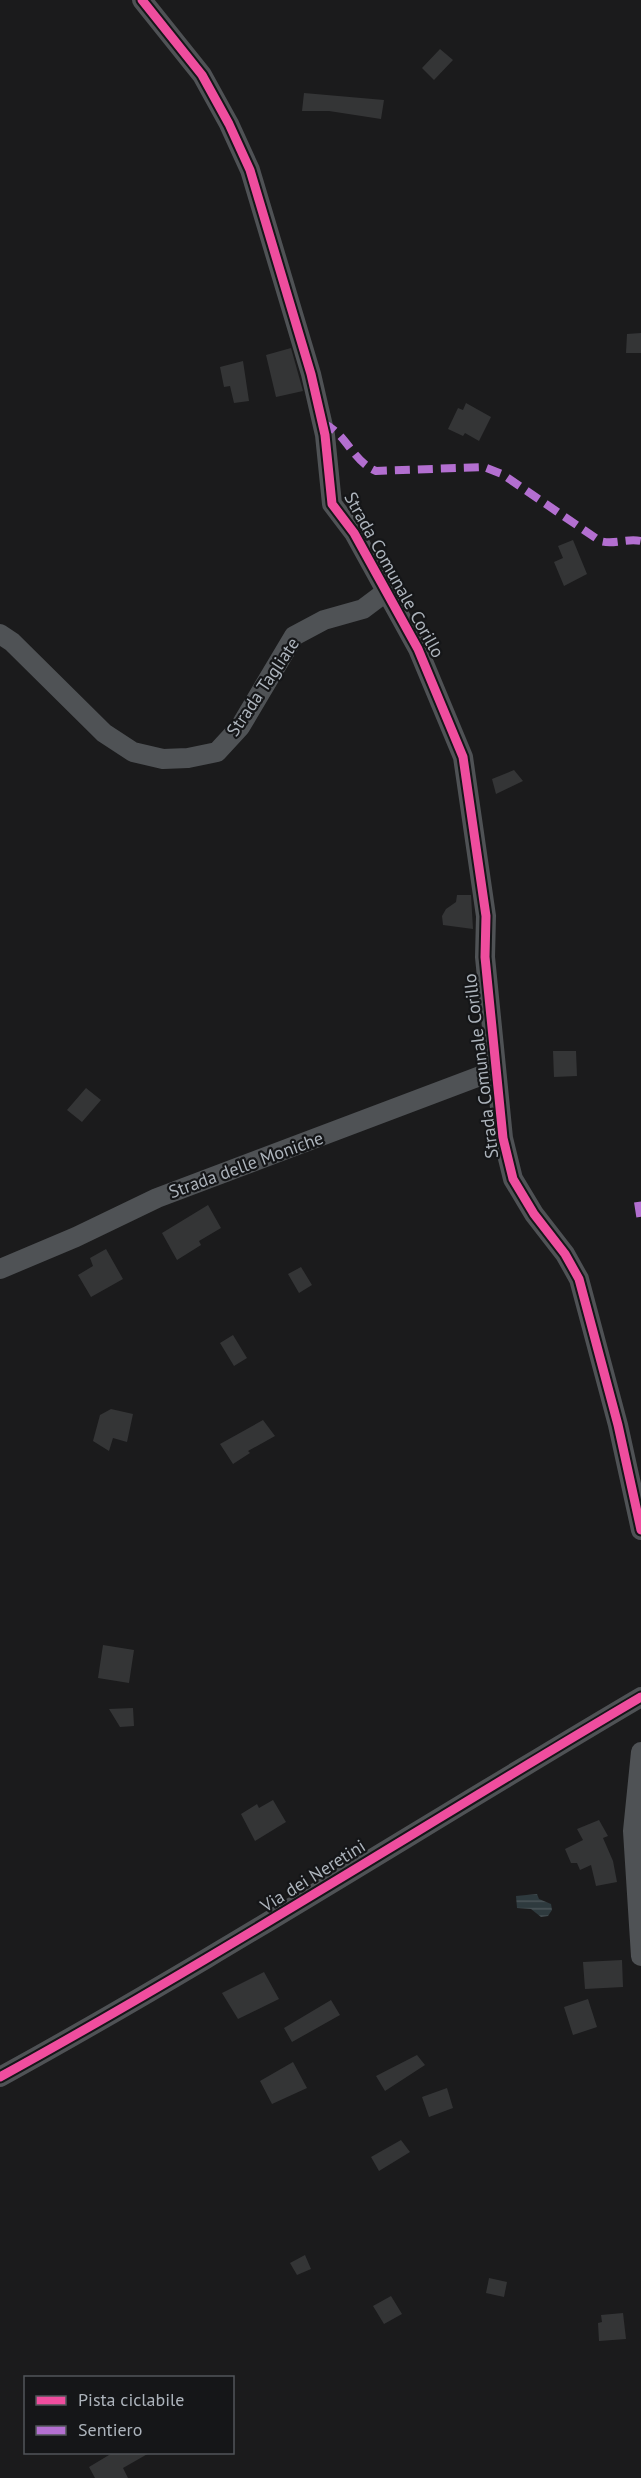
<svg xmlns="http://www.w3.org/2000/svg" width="641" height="2478" font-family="'PT Sans',sans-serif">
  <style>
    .water { fill: url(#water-rules) }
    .building { fill: #343536 }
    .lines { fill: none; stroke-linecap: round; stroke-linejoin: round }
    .minor { stroke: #4f5255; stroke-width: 20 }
    .quiet { stroke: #b36fd0; stroke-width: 8; stroke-dasharray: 15 8; stroke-linecap: butt }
    .cycleway-casing { stroke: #151618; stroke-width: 13 }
    .cycleway { stroke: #ef4d9e; stroke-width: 9 }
    .labels { text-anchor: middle; stroke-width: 4.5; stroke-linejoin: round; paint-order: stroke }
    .street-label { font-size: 18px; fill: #adb4bc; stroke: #151618 }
  </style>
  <defs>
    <pattern id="water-rules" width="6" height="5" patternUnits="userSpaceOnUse" patternTransform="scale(1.5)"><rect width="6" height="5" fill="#2e3a3e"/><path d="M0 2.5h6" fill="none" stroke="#4a5458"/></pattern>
  </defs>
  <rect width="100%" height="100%" fill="#1b1b1c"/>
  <path class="water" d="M537 1894 539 1899 551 1904 552 1910 548 1916 541 1917 531 1909 517 1908 516 1896Z"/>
  <path class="building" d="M440 49 453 60 434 80 422 68Z
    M304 93 384 100 381 119 329 111H302Z
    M641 333V353H626L627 334Z
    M291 348 303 391 276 397 266 355Z
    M243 361 249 401 234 403 230 386 224 387 220 367Z
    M466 403 491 417 479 441 465 433 463 436 448 429 458 408 463 410Z
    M573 540 587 574 564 586 554 562 563 558 558 546Z
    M514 770 523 781 496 794 492 779Z
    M457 895H471L473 929 443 925 442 916 446 909 456 902Z
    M553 1051H576L577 1076 554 1077Z
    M86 1088 101 1100 82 1122 67 1110Z
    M208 1205 221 1228 199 1241 201 1245 177 1260 162 1233Z
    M106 1249 123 1279 91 1297 78 1275 93 1266 90 1258Z
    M301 1267 312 1285 299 1293 288 1274Z
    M233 1335 247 1358 234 1366 220 1343Z
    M111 1409 133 1414 127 1442 113 1438 109 1451 93 1441 100 1415Z
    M263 1420 275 1436 248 1451 250 1453 233 1464 220 1444Z
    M103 1645 134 1650 129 1683 98 1678Z
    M133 1708 134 1726 120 1727 109 1709Z
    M273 1800 286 1822 255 1841 241 1814 257 1804 259 1808Z
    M599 1820 608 1836 603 1838 613 1861 617 1882 596 1886 591 1865 580 1870 577 1863H571L565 1849 583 1840 577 1829Z
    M622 1960 623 1987 585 1989 583 1962Z
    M264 1972 279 1999 238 2019 222 1993Z
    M588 1999 597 2027 573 2035 564 2007Z
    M331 2000 340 2015 292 2042 284 2028Z
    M417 2055 425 2065 385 2091 376 2076Z
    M293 2062 307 2088 272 2104 260 2081Z
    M447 2088 453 2108 429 2117 422 2097Z
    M401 2140 410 2152 379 2171 371 2157Z
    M305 2255 311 2269 297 2275 290 2263Z
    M489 2278 507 2282 504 2297 486 2293Z
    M391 2296 402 2314 384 2324 373 2306Z
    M623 2313 626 2339 599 2341 598 2323 602 2322 601 2315Z
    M114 2452H151L123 2468 128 2478H95L89 2467Z"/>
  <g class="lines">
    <path class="minor" d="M142 0 202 75 229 124 250 170 311 374 325 435 332 504 354 533 418 649 463 757 486 916 485 957 503 1138 513 1179 534 1214 565 1254 579 1279 618 1425 641 1530
      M0 634 12 642 104 733 133 752 163 759 188 758 217 752 240 727 294 636 324 620 363 609 387 591
      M0 1269 76 1237 157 1198 496 1070
      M641 1752 633 1831 641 1956
      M0 2077C218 1957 427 1823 641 1697"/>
    <path class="quiet" d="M322 423C346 432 352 461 376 471L484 467 502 474 600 541C614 545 627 538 641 541
      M638 1202 641 1221"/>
    <g class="cycleway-casing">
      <path id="cycleway" d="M142 0 202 75 229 124 250 170 311 374 325 435 332 504 354 533 418 649 463 757 486 916 485 957 503 1138 513 1179 534 1214 565 1254 579 1279 618 1425 641 1530
        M0 2077C218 1957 427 1823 641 1697"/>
    </g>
    <use href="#cycleway" class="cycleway"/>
  </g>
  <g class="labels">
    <g class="street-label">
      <text transform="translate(394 575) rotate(61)" y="6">Strada Comunale Corillo</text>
      <text transform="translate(263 687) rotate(-56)" y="6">Strada Tagliate</text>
      <text transform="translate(481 1066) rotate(-97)" y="6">Strada Comunale Corillo</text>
      <text transform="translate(246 1165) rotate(-20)" y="6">Strada delle Moniche</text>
      <text transform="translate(313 1876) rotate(-32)" y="6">Via dei Neretini</text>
    </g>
  </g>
  <rect x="24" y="2376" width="210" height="78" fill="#151618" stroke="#52555a" stroke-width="1.5"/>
  <rect x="36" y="2396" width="30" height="9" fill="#ef4d9e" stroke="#52555a" stroke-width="1.5"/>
  <text x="78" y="2406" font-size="18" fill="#adb4bc">Pista ciclabile</text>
  <rect x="36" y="2426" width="30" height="9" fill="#b36fd0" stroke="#52555a" stroke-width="1.5"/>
  <text x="78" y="2436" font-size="18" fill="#adb4bc">Sentiero</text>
</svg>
